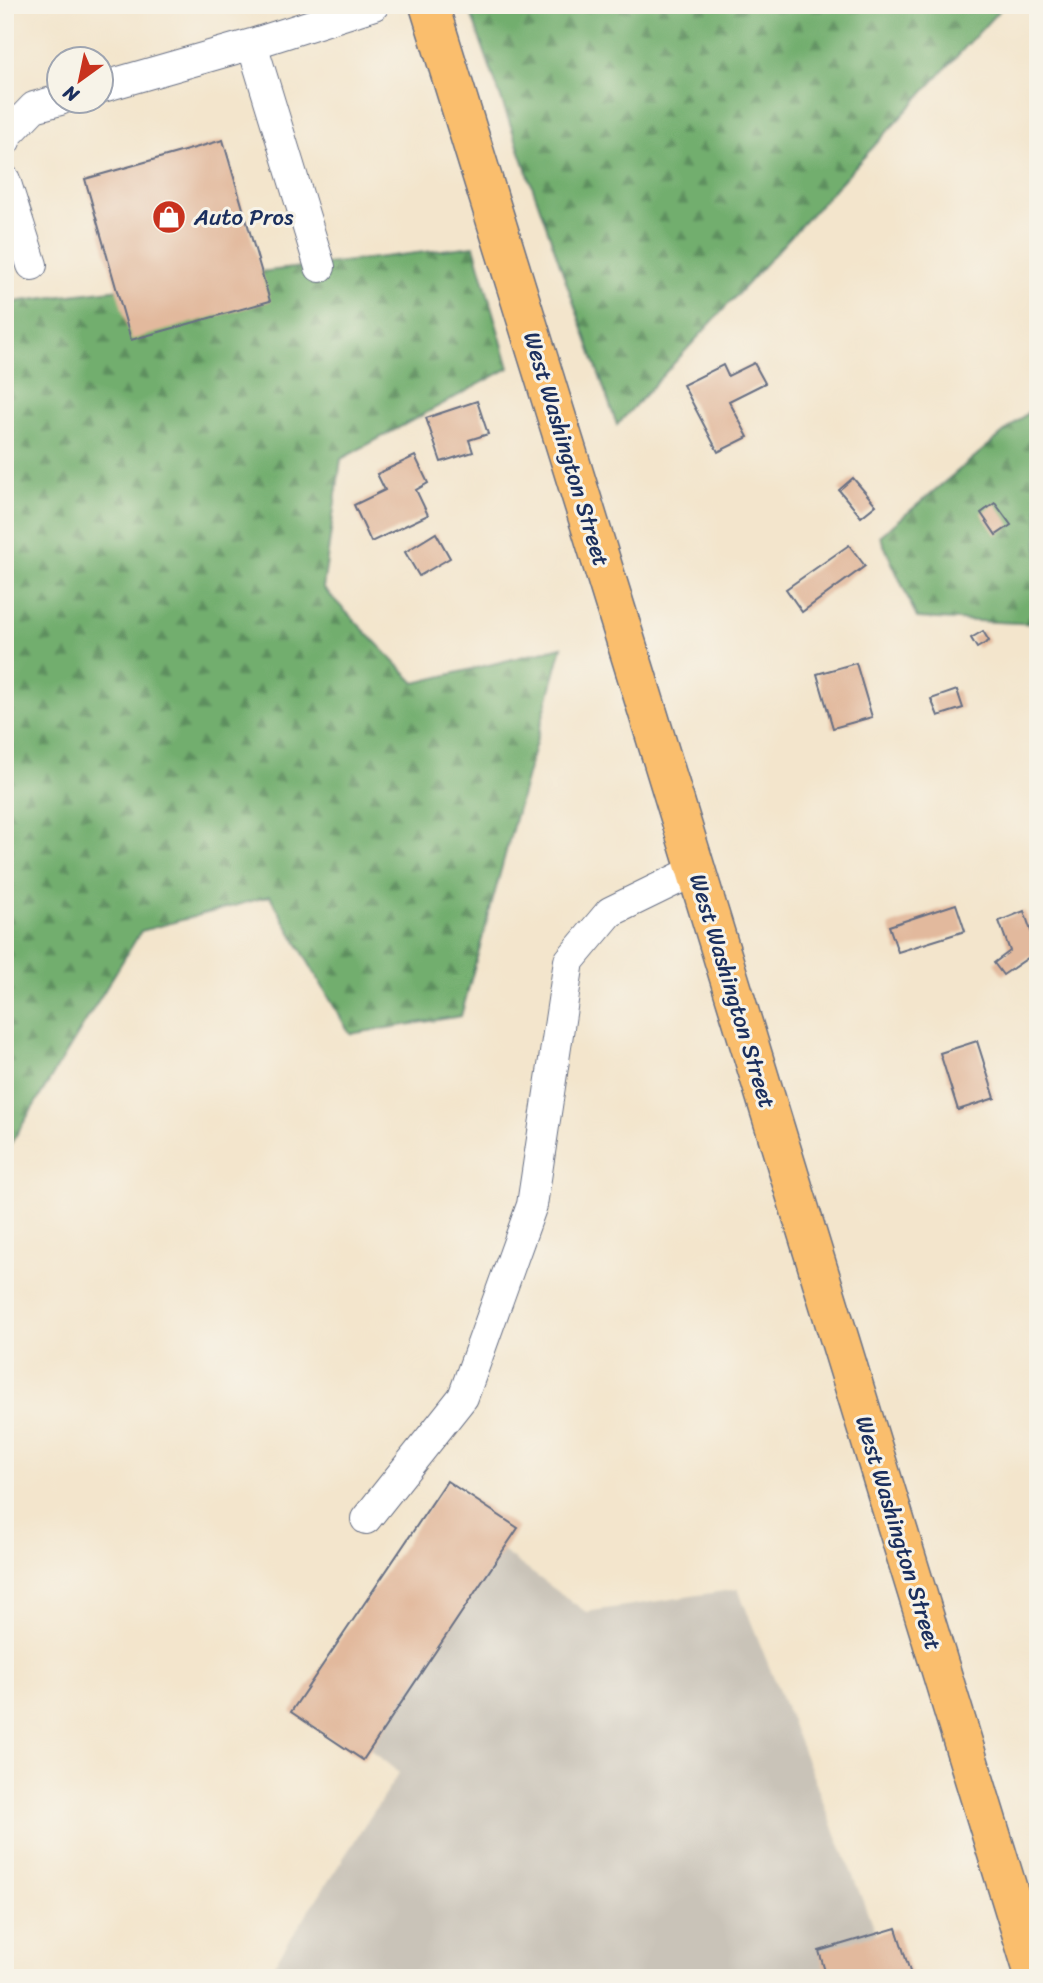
<svg xmlns="http://www.w3.org/2000/svg" width="1043" height="1983" font-family="Sriracha,sans-serif">
  <style>
    .industrial { fill: #c9c3b8 }
    .forest { fill: url(#forest-firs); stroke: #466e66; stroke-width: 2 }
    .building { fill: #e2b99d }
    .lines { fill: none; stroke-linecap: round; stroke-linejoin: round }
    .minor-casing { stroke: #676f84; stroke-width: 32 }
    .major-casing { stroke: #676f84; stroke-width: 41 }
    .minor { stroke: #fff; stroke-width: 30 }
    .major { stroke: #fabe6d; stroke-width: 38 }
    .labels { text-anchor: middle; stroke-width: 6; stroke-linejoin: round; paint-order: stroke }
    .poi-label { font-size: 23px; fill: #1b2f5e; stroke: #f7f3e8; text-anchor: start }
    .street-label { font-size: 23px; fill: #1b2f5e; stroke: #f7f3e8 }
  </style>
  <defs>
    <pattern id="forest-firs" width="22" height="20" patternUnits="userSpaceOnUse" patternTransform="scale(1.75)"><rect width="22" height="20" fill="#72ae6e"/><path d="M5 1l3.5 6h-7zM16 11l3.5 6h-7z" fill="#5d8e5e"/></pattern>
  </defs>
  <rect width="100%" height="100%" fill="#f7f3e8"/>
  <filter id="ink" filterUnits="userSpaceOnUse"><feTurbulence type="fractalNoise" baseFrequency=".0143" numOctaves="2"/><feDisplacementMap in="SourceGraphic" scale="14" xChannelSelector="R" yChannelSelector="G"/><feConvolveMatrix kernelMatrix="1 2 1 2 8 2 1 2 1" color-interpolation-filters="sRGB"/></filter>
  <filter id="wash" filterUnits="userSpaceOnUse"><feTurbulence type="fractalNoise" baseFrequency=".00686" numOctaves="4" result="noise"/><feDisplacementMap in="SourceGraphic" scale="28" xChannelSelector="R" yChannelSelector="G"/><feGaussianBlur stdDeviation="1.57" result="paint"/><feColorMatrix in="noise" values="0 0 0 0 0 0 0 0 0 0 0 0 0 0 0 0 0 1.4 0 .05"/><feComposite in="paint" operator="in"/></filter>
  <g filter="url(#wash)">
    <rect width="100%" height="100%" fill="#f3e5cc"/>
    <path class="industrial" d="M502 1551 586 1612 738 1589 876 1934 819 1951 827 1978H265L399 1773 370 1749Z"/>
    <path class="forest" d="M468 5H1004L617 425Z
      M474 246 509 368 341 459 323 588 415 683 562 647 461 1016 350 1034 270 896 141 931 5 1153V303Z
      M1038 404V624L917 618 880 536Z"/>
    <g id="blocks">
      <path class="building" d="M223 140 270 301 131 340 85 179Z
        M754 363 765 383 729 401 748 437 718 452 683 385 723 365 728 376Z
        M477 401 488 434 469 440 473 452 441 462 426 418Z
        M415 456 428 483 416 490 428 515 371 542 354 505 385 490 377 474Z
        M853 478 876 505 861 517 839 490Z
        M995 503 1011 525 996 535 981 513Z
        M436 533 450 558 419 576 405 552Z
        M849 545 865 566 802 612 786 589Z
        M983 631 989 641 977 648 971 638Z
        M856 663 872 717 833 728 817 674Z
        M957 690 963 708 938 716 931 699Z
        M956 904 965 931 898 952 889 926Z
        M1024 911 1038 951 1003 975 994 963 1010 951 999 921Z
        M977 1041 995 1098 958 1110 940 1053Z
        M447 1481 518 1528 363 1760 291 1712Z
        M896 1928 912 1978H827L819 1951Z"/>
    </g>
  </g>
  <g filter="url(#ink)">
    <use href="#blocks" fill-opacity="0" stroke="#676f84" stroke-width="2"/>
    <g class="lines">
      <g class="minor-casing">
        <path id="minor" d="M252 44 320 267
          M102 87 252 44 374 5
          M5 141 8 134 34 107 60 100
          M5 180 32 265
          M366 1519 463 1397 532 1205 569 961 610 912 696 870"/>
      </g>
      <g class="major-casing">
        <path id="major" d="M429 5 637 677 1035 1978"/>
      </g>
      <use href="#minor" class="minor"/>
      <use href="#major" class="major"/>
    </g>
  </g>
  <defs>
    <g id="shop-disc" transform="scale(1.75)"><circle r="9.5" fill="#c8321e" stroke="#f7f3e8"/><path d="M-5-2.5h2.3a2.7 3.5 0 0 1 5.4 0H5L5.5 6h-11ZM-1.5-2.5h3a1.5 2.3 0 0 0-3 0Z" fill="#fff"/></g>
  </defs>
  <g fill-rule="evenodd">
    <use href="#shop-disc" x="169" y="217"/>
  </g>
  <g class="labels">
    <g class="poi-label">
      <text x="194" y="225">Auto Pros</text>
    </g>
    <g class="street-label">
      <text transform="translate(567 449) rotate(73)" y="8">West Washington Street</text>
      <text transform="translate(733 991) rotate(73)" y="8">West Washington Street</text>
      <text transform="translate(899 1533) rotate(73)" y="8">West Washington Street</text>
    </g>
  </g>
  <rect width="1043" height="1983" fill="none" stroke="#f7f3e8" stroke-width="28"/>
  <g transform="translate(80 80) rotate(213)"><circle r="33" fill="#f7f3e8" stroke="#9fa5b1" stroke-width="2"/>
  <path d="M0-5L12 26L0 18L-12 26Z" fill="#c8321e"/>
  <text y="-10" font-size="19" font-weight="bold" text-anchor="middle" fill="#1b2f5e">N</text>
  </g>
</svg>
